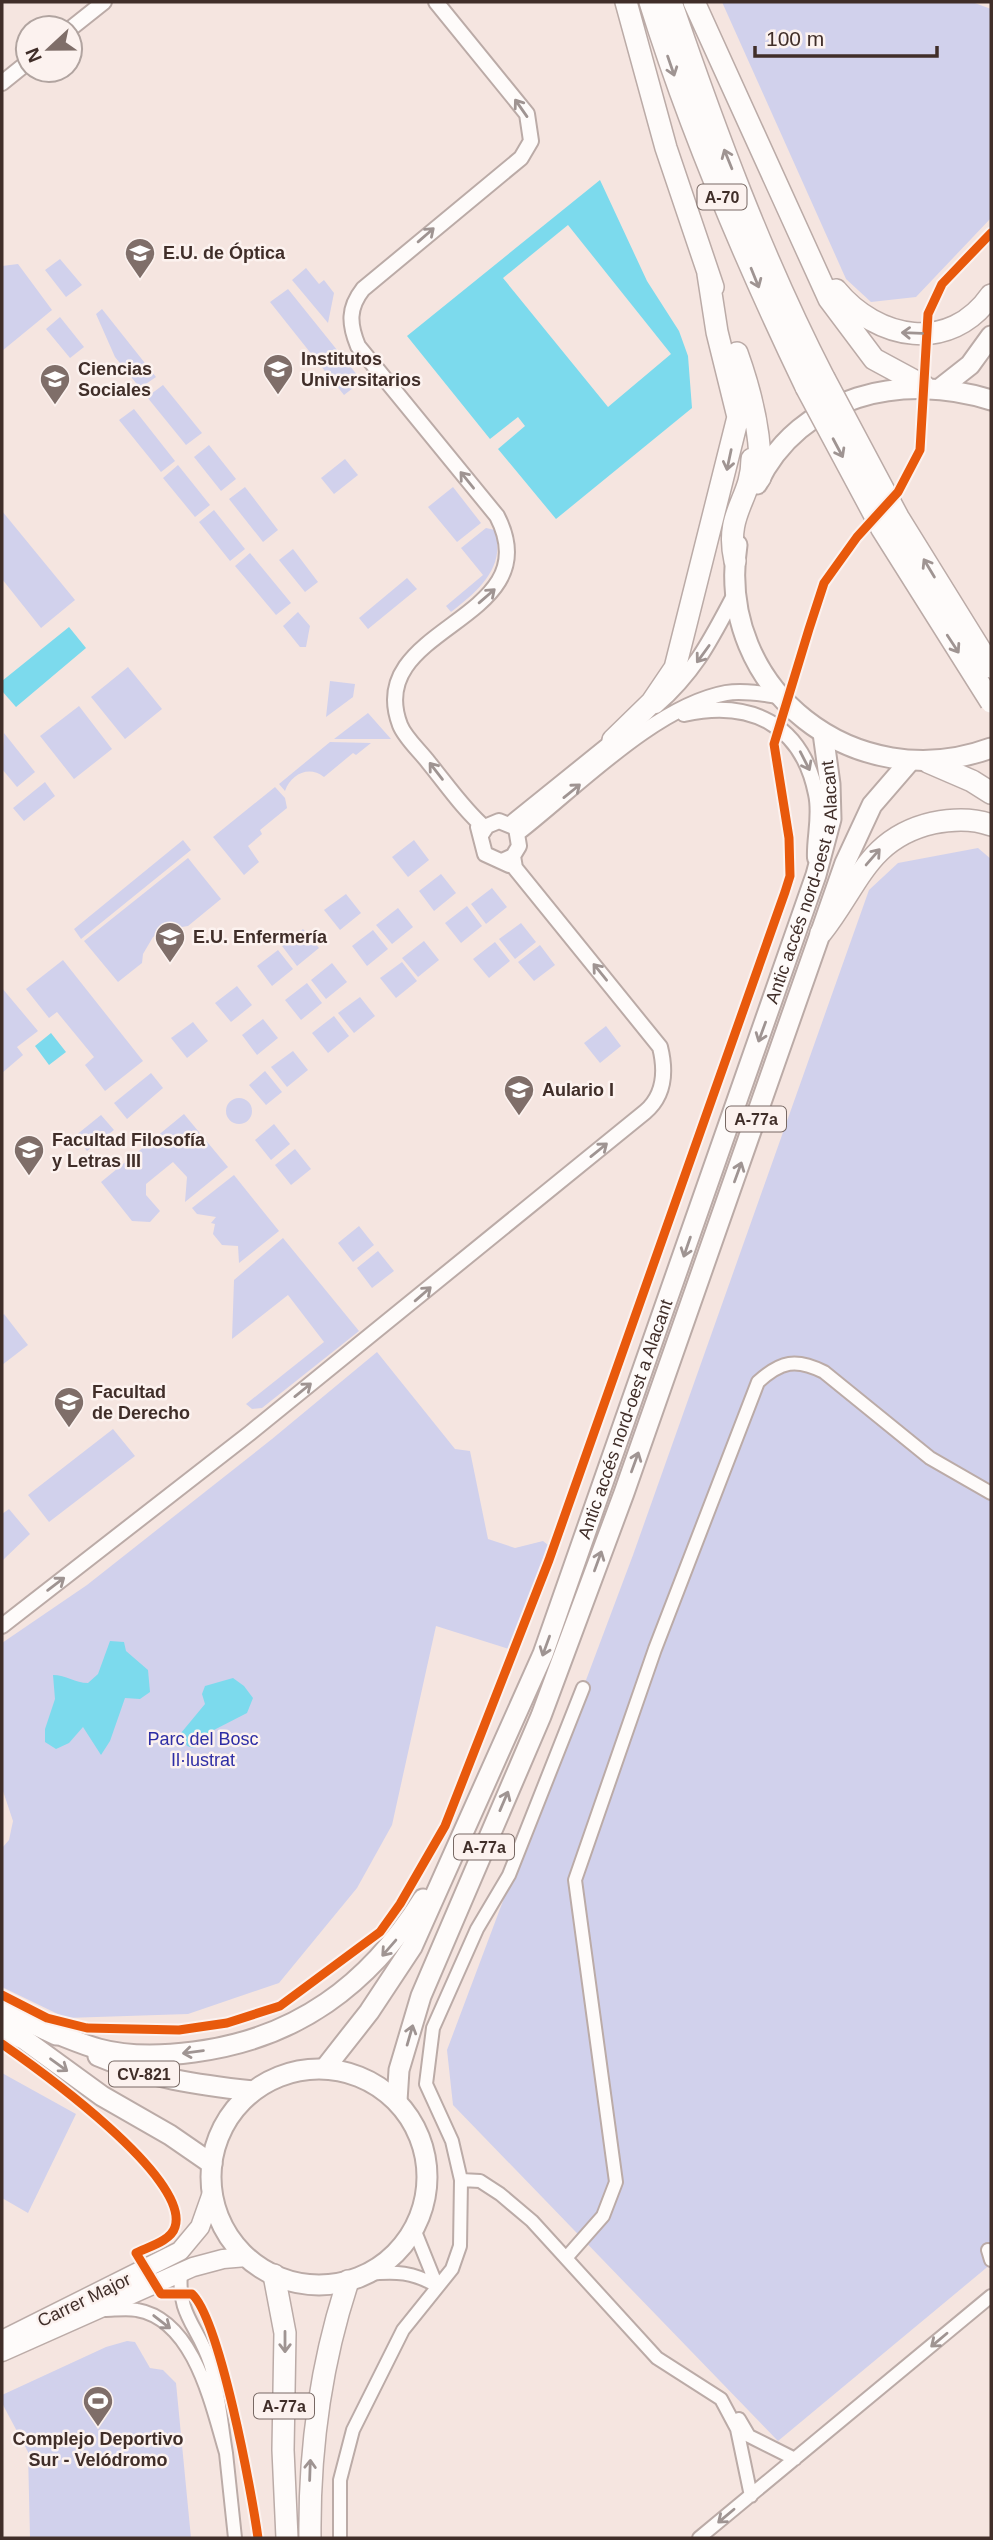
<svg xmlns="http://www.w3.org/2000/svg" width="993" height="2540" font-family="Helvetica,sans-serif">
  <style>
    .green { fill: #d1d1ec }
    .water { fill: #7cdaed; fill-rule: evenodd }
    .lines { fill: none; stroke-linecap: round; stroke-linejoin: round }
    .minor-casing { stroke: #bbaba7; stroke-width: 16 }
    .tertiary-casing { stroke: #bbaba7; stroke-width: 18 }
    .secondary-casing { stroke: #bbaba7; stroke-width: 21 }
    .primary-casing { stroke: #bbaba7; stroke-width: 23 }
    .motorway-casing { stroke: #bbaba7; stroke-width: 24 }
    .minor { stroke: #fefbfa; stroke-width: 12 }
    .tertiary { stroke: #fefbfa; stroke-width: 14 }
    .secondary { stroke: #fefbfa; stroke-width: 18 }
    .primary { stroke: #fefbfa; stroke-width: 19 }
    .motorway { stroke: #fefbfa; stroke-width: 21 }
    .motorway-bridge-casing { stroke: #bbaba7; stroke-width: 24; stroke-linecap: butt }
    .motorway-bridge { stroke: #fefbfa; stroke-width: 21 }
    .cycleway-casing { stroke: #fcf2ef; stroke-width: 13 }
    .cycleway { stroke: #e8590c; stroke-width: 9 }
    .oneway { stroke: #9f9492 }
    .labels { text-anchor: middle; stroke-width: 5; stroke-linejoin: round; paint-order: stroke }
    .shield { fill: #fcf2ef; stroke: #786964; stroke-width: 2 }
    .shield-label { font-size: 16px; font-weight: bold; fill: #402e29 }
    .poi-label { font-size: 18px; font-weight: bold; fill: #402e29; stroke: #fcf2ef; text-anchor: start }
    .street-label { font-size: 18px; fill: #402e29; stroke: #fcf2ef }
    .park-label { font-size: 18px; fill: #2e2ea5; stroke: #fcf2ef }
  </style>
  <rect width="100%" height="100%" fill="#f5e5e0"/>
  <path class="green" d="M722 2H972L991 9V218L916 297 871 302 846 279Z
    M60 259 82 285 66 297 45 270Z
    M18 264 52 310 2 351V266Z
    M306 268 319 284 324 280 334 293 328 323 292 280Z
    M288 289 362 381 344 395 270 302Z
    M102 309 156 377 140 388 115 357 96 314Z
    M60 317 84 347 70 358 46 329Z
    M163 385 202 433 186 445 147 397Z
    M134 409 175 461 161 472 119 420Z
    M209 445 236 479 221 491 194 457Z
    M345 459 358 475 334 494 321 478Z
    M178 465 210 505 195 517 163 478Z
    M245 487 278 530 263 542 229 499Z
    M453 487 481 523 457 542 428 507Z
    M214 510 245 549 230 561 199 522Z
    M2 511 75 600 41 628 2 579Z
    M486 528 495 530C506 568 478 591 451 612L446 606 483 575 461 548Z
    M293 549 318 582 305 592 279 560Z
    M250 553 291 603 276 615 235 566Z
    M407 578 417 589 368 629 359 618Z
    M298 612 310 626 306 647H300L283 626Z
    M128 667 162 709 125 739 91 697Z
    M330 681 355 684 353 697 326 717Z
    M79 706 112 749 74 779 40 736Z
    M368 713 391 739H334Z
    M4 733 35 772 17 787 2 769Z
    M330 742 371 743 356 755 353 753 324 777C309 765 291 774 285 791L279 784Z
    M45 782 55 796 24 821 13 808Z
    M275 787 285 798 287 808 260 830 262 834 248 846 259 862 244 875 213 837Z
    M183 840 191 850 81 939 74 929Z
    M414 840 429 860 408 877 392 857Z
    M978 848 991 859V2264L778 2441 453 2105 447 2050 633 1555 869 890 898 863Z
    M188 858 221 899 188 926 164 930 153 937 143 954 142 963 118 982 84 941Z
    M441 874 456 893 434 911 419 891Z
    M492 888 507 907 486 924 471 904Z
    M346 894 361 913 340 930 324 910Z
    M467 906 482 926 461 943 445 923Z
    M398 908 413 927 392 944 376 925Z
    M521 923 536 942 515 959 499 939Z
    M303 929 319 948 297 966 282 946Z
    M373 930 388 949 367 966 352 946Z
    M424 941 439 960 418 977 402 958Z
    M495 942 510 961 489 978 473 959Z
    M540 945 555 965 534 981 518 962Z
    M278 950 293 969 272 986 257 966Z
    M63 960 143 1061 105 1091 85 1065 94 1057 57 1012 49 1018 26 989Z
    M402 962 417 981 396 998 380 978Z
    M332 963 347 982 326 999 311 980Z
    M307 983 322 1003 301 1020 285 1000Z
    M237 986 252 1005 231 1022 215 1003Z
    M2 988 38 1031 17 1047 23 1055 2 1073Z
    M360 997 375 1016 354 1033 338 1013Z
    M334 1016 349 1036 328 1053 312 1033Z
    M263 1019 278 1038 257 1055 242 1035Z
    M193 1022 208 1041 187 1058 171 1038Z
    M606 1026 621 1046 600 1063 584 1043Z
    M293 1051 308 1070 287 1087 271 1067Z
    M265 1071 282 1092 266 1105 249 1085Z
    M151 1073 163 1088 127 1119 114 1103Z
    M226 1111a13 13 0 1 1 26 0a13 13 0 1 1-26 0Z
    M184 1114 228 1167 185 1202 187 1177 173 1162 146 1184V1195L160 1211 150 1222 132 1221 101 1182Z
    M101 1115 114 1130 87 1151 75 1136Z
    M274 1124 290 1144 271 1160 255 1140Z
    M295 1149 311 1169 291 1185 275 1165Z
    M234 1175 279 1231 239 1263 238 1246 222 1245 213 1234 215 1224 211 1223 216 1217 197 1214 192 1208Z
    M359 1226 374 1245 353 1262 338 1243Z
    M283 1238 359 1331 262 1408 252 1409 246 1404 324 1342 288 1295 232 1339 234 1280Z
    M378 1251 394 1271 372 1288 357 1268Z
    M4 1314 28 1345 2 1365V1316Z
    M377 1352 455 1449 470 1451 488 1539 515 1548 543 1541 548 1545 509 1649 436 1626 392 1825 357 1888 279 1983 188 2014 66 2018 2 1987V1848L9 1840 13 1821 2 1788V1643L87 1585 272 1439Z
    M113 1429 135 1456 49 1522 28 1495Z
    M9 1509 30 1534 2 1561V1514Z
    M2 2073 76 2114 28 2213 2 2198Z
    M127 2341 135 2342 150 2368 163 2370 176 2383 191 2538H30L28 2452 2 2403V2395L106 2347Z"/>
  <path class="water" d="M600 180 647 281 679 331 688 356 692 408 556 519 498 449 525 426 518 417 490 439 407 336ZM568 225 671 354 608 407 503 278Z
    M69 627 86 648 16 707 2 691V681Z
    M51 1033 66 1052 49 1065 35 1046Z
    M110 1641 124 1642 126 1651 148 1670 150 1692 140 1699 125 1698 110 1741 101 1755 83 1727 69 1743 56 1749 45 1742V1729L55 1699 53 1675C66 1675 75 1683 88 1683L98 1674Z
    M233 1678 244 1686 253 1698 247 1713 210 1732 199 1746 193 1748 187 1746 181 1733 205 1704 202 1694 205 1686Z"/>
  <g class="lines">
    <g class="minor-casing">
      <path id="minor" d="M461 2180 480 2181 500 2194 532 2221 657 2358 721 2399 737 2429 751 2496
        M414 2229 437 2286
        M988 2250 991 2260
        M566 2258 603 2216 616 2182 575 1880 655 1649 758 1382C781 1361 796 1358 824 1372L930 1458 991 1493
        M368 2274C396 2271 413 2272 437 2286
        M104 2310C114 2310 127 2308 137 2310 195 2320 212 2407 226 2453 221 2424 219 2391 210 2363 198 2326 177 2315 181 2272
        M739 2419 749 2436 795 2459
        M226 2453 235 2538
        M340 2538V2480L353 2430 403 2330 452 2269 460 2246 461 2180 452 2141 426 2084 433 2028 477 1929 509 1875 583 1688
        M699 2538 991 2296"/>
    </g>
    <g class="tertiary-casing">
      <path id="tertiary" d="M436 2 527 114 531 141 521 158 363 289C348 308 349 324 358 346L497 516C552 622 362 625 400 725 405 738 420 751 429 763 447 785 464 810 485 828
        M70 29 104 2
        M2 83 28 62
        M656 706C696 671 711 639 735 594
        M684 714C750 699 802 724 816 794 821 816 814 837 815 858
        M510 824 619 736
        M478 827 485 854 509 865
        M518 833C575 789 655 706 726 693 744 690 762 694 779 696
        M481 835 487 826 499 821 516 828 519 846 513 856 502 861
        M2 1626 250 1433 645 1112C665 1095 666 1071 660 1047L515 868 513 856"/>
    </g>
    <g class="secondary-casing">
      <path id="secondary" d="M2 2340 180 2251 200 2227 212 2193
        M2 2352 193 2267 223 2259 247 2257"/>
    </g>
    <g class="primary-casing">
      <g id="primary">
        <path d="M942 387 970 365 991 336"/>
        <path d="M757 484C800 394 904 372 991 400"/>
        <path d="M737 545C715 690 856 798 991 748"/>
        <path d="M2 2009 56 2035"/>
        <path d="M2 2029 25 2040 102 2096 170 2135 212 2164"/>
        <path d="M44 2029C62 2035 80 2044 99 2049 128 2057 163 2056 194 2052 296 2039 369 1985 423 1899"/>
        <path d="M98 2056C149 2078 198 2085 253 2091"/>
        <path id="s1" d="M325 2068 369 2012 412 1947 543 1654 816 875 831 819 830 784 823 733"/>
        <circle cx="319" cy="2177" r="108"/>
        <path d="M397 2101 399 2070 421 1996 541 1716 624 1493 845 863 872 805 910 761"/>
      </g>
    </g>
    <g class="motorway-casing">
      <path id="motorway" d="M626 2 666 148 713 287
        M650 2C691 134 746 262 806 387
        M671 2C715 130 762 258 824 378
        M694 2 829 299 874 359 924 386
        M836 290C877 340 950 354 991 295
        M737 353C751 392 762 436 760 478
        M735 561C724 512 752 500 752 459
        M613 740 652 702 675 668 738 417 717 332 708 274
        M928 762 972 781 991 793
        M821 933C858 887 867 838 933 823 953 819 972 818 991 825
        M274 2275 285 2333 283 2450 287 2538
        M310 2538C309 2449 320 2366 348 2281"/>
    </g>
    <use href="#minor" class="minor"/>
    <use href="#tertiary" class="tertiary"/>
    <use href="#secondary" class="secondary"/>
    <use href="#primary" class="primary"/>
    <use href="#motorway" class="motorway"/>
    <g class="motorway-bridge-casing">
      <path id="motorway-bridge" d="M824 378 898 517 991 667
        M806 387 882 529 991 702"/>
    </g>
    <use href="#motorway-bridge" class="motorway-bridge"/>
    <g class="cycleway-casing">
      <path id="cycleway" d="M2 1995 47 2018 87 2028 179 2030 227 2023 280 2006 380 1932 400 1904 445 1826 549 1560 785 892 790 876 789 838 774 744 809 629 824 583 857 537 898 492 920 450 928 314 942 284 991 233
        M2 2044C38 2069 191 2178 175 2227 171 2241 148 2247 136 2253L161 2294H192C220 2320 252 2494 258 2538"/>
    </g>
    <use href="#cycleway" class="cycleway"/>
  </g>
  <defs><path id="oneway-shaft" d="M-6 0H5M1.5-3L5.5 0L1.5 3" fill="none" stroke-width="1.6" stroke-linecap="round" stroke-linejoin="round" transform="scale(1.75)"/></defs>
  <g class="oneway">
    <use href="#oneway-shaft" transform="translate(671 66) rotate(71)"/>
    <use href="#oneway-shaft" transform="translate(521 108) rotate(-125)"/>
    <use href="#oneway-shaft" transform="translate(728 159) rotate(-112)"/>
    <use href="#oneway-shaft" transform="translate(426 235) rotate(-41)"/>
    <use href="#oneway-shaft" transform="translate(755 278) rotate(68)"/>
    <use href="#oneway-shaft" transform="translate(912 333) rotate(-178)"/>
    <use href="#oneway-shaft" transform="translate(838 448) rotate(62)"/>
    <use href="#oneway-shaft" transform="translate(729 460) rotate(102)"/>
    <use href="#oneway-shaft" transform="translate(467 480) rotate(-129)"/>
    <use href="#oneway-shaft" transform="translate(929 568) rotate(-121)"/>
    <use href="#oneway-shaft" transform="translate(487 596) rotate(-41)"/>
    <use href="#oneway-shaft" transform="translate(953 644) rotate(57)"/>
    <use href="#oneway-shaft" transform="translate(703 654) rotate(126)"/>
    <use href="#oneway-shaft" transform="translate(805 761) rotate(63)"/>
    <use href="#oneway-shaft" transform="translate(436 771) rotate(-128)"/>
    <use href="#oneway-shaft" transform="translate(572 791) rotate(-39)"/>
    <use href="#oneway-shaft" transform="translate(873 857) rotate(-49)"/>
    <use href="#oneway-shaft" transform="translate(600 972) rotate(-129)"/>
    <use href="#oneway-shaft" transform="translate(762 1032) rotate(110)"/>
    <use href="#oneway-shaft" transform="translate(599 1150) rotate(-39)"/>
    <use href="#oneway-shaft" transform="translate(738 1172) rotate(-70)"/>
    <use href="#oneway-shaft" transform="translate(687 1247) rotate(109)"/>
    <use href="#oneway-shaft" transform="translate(423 1294) rotate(-41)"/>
    <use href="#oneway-shaft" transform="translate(303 1390) rotate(-39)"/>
    <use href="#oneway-shaft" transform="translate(635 1462) rotate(-70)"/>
    <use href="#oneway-shaft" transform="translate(598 1561) rotate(-70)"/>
    <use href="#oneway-shaft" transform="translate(56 1584) rotate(-37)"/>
    <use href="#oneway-shaft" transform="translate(546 1646) rotate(110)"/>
    <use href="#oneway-shaft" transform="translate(504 1801) rotate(-67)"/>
    <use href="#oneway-shaft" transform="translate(389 1948) rotate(131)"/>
    <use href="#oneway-shaft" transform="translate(410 2035) rotate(-74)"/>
    <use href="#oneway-shaft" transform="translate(193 2052) rotate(173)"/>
    <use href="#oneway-shaft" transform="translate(59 2065) rotate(36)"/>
    <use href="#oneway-shaft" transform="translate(162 2322) rotate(38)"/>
    <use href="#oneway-shaft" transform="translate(939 2340) rotate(140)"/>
    <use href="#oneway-shaft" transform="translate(285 2342) rotate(90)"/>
    <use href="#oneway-shaft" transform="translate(310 2470) rotate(-88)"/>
    <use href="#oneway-shaft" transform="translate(726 2516) rotate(140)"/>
  </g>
  <defs>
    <g id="university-pin" transform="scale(1.575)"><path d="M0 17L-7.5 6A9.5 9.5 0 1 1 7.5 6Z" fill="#7f6e69" stroke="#fcf2ef"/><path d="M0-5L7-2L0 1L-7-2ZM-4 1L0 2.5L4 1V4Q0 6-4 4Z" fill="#fff"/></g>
    <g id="stadium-pin" transform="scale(1.575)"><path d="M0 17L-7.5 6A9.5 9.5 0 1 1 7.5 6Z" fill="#7f6e69" stroke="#fcf2ef"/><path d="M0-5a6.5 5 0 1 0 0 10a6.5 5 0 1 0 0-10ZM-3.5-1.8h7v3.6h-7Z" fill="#fff"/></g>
  </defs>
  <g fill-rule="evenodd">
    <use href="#university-pin" x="140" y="253"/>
    <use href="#university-pin" x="278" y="369"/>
    <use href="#university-pin" x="55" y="379"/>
    <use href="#university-pin" x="170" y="937"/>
    <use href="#university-pin" x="519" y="1090"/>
    <use href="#university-pin" x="29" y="1150"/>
    <use href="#university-pin" x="69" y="1402"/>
    <use href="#stadium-pin" x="98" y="2401"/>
  </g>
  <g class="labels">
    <g class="shield">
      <rect x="697.5" y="184.5" width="49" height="25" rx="5"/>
      <rect x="726" y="1106.5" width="60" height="25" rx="5"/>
      <rect x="454" y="1834.5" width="60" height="25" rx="5"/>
      <rect x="109" y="2061.5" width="70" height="25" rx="5"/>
      <rect x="254" y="2393.5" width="60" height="25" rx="5"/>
    </g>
    <g class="shield-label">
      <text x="722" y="203">A-70</text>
      <text x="756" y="1125">A-77a</text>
      <text x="484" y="1853">A-77a</text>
      <text x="144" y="2080">CV-821</text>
      <text x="284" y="2412">A-77a</text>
    </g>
    <g class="poi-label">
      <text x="163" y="259">E.U. de Óptica</text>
      <text x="301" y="365">Institutos<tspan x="301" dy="21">Universitarios</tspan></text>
      <text x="78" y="375">Ciencias<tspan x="78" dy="21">Sociales</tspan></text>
      <text x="193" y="943">E.U. Enfermería</text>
      <text x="542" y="1096">Aulario I</text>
      <text x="52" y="1146">Facultad Filosofía<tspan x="52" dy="21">y Letras III</tspan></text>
      <text x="92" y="1398">Facultad<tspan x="92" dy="21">de Derecho</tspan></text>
      <text x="98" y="2445" text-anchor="middle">Complejo Deportivo<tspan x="98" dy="21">Sur - Velódromo</tspan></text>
    </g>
    <g class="street-label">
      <text dy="6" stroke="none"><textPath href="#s1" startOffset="1286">Antic accés nord-oest a Alacant</textPath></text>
      <text dy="6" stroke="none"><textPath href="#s1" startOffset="719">Antic accés nord-oest a Alacant</textPath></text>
      <text transform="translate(84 2300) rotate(-26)" y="6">Carrer Major</text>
    </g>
    <g class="park-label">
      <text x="203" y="1745">Parc del Bosc<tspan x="203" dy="21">Il·lustrat</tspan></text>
    </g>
  </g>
  <rect width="993" height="2540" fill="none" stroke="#402e29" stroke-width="7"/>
  <g transform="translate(49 49) rotate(248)"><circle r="33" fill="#fcf2ef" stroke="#b1a4a0" stroke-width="2"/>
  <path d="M0-5L12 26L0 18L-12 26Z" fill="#7f6e69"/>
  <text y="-10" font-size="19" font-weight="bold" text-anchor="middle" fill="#402e29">N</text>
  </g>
  <path d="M755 46v10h182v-10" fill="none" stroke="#402e29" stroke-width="3.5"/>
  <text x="766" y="46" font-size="21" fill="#402e29" stroke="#fcf2ef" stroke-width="5" paint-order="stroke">100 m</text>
</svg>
